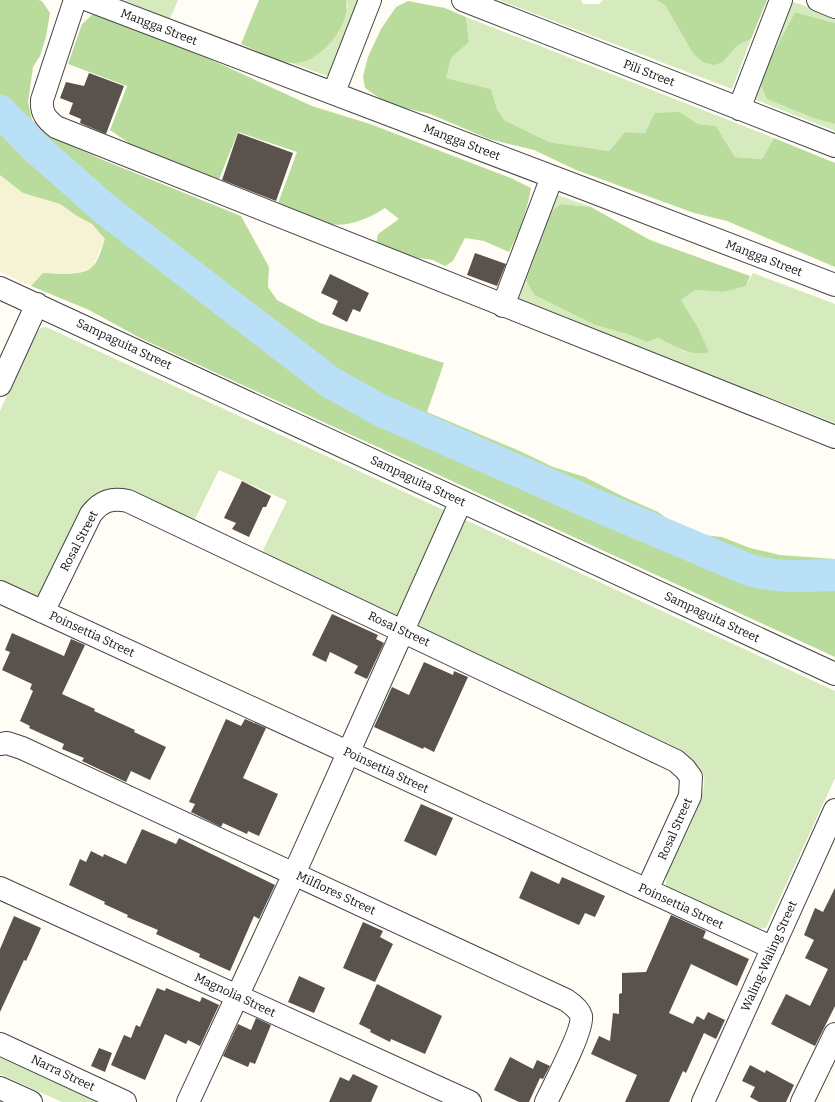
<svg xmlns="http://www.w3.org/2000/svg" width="835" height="1102" font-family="Bitter,serif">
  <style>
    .farmland { fill: #f6f3d4 }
    .green { fill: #d5ebbd }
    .forest { fill: #b9dc9c }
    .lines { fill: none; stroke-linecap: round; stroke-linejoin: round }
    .river { stroke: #b9e0f7; stroke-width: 32 }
    .building { fill: #5a524d }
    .minor-casing { stroke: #444; stroke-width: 24 }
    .minor { stroke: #fff; stroke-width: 22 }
    .labels { text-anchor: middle; stroke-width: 4; stroke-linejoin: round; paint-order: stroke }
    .street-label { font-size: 12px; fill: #111; stroke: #fff }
  </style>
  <rect width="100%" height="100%" fill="#fffdf5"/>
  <path class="farmland" d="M0 175 23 193 60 204 77 216 92 224 105 239 92 268 77 273H43L31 286 0 272Z"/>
  <path class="green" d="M123 0H178L170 19Z
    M346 0H360L331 74 327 76 291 63 308 59 348 7Z
    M499 0H581L583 4H599L603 0H656L665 5 723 62 738 45 751 39 732 89Z
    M790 1 835 16V23L795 12 770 60 761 85 768 99 816 119 835 124V131L751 98Z
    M466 17 774 138 762 159 735 157 716 126 698 124 680 112 645 133 625 132 609 151 549 142 504 120 497 109 491 89 446 78 451 58 469 42Z
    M555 194 591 207 561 204 545 230 526 280 534 295 595 325 627 334 647 342 658 338 686 352 696 324 681 300 695 290 724 292 746 286 753 273 835 304V423L516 298Z
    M46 327 450 513 402 622 266 558 263 550 287 501 219 470 193 523 117 489H110L95 495 39 595 34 597 0 583V411L34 335 41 328Z
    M459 517 835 691V778L766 928 756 929 670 890 666 886V875C675 856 708 796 704 778 703 771 698 765 693 761L411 626Z
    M0 1056 101 1102H62L0 1074Z"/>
  <path class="forest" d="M0 0H38L42 1 50 13 46 37 40 56 33 67 28 102 32 120 48 135 103 160 241 216 269 267 268 287 277 300 320 323 444 363 427 412 522 452 553 467 585 477 622 496 658 512 687 533 722 537 750 548 780 555 835 559V657L140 338 89 310 31 286 43 273C56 273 82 277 92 267 99 261 102 247 105 239L92 224 77 216 60 204 23 193 0 175Z
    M259 0H346C352 25 318 66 291 63 280 62 253 49 241 44Z
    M656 0H767L751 39 738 45 723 62 714 65 703 62 693 53 665 5Z
    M408 1 445 8 466 17 469 42 451 58 446 78 491 89 497 109 504 120 549 142 609 151 625 132 645 133 655 113 680 112 698 124 716 126 735 157 762 159 774 138 835 163V267L727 221 694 213 576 170 534 150 489 139 430 114 388 104 365 88 363 76 368 57 381 29 396 7Z
    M795 12 835 23V124L816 119 767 99 761 85 770 60Z
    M93 14 192 51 312 106 370 124 513 179 531 188C527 211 520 231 509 252L484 241 465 238 453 261 445 266 433 260 403 256 376 244 378 234 399 219 385 208C341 236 321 224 277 206L297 152 238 132 218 182 139 150 110 130 127 86 68 64 82 24Z
    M561 204 591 207 650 240 750 276 746 286 724 292 695 290 681 300 696 324 709 352C690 357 675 346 658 338L647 342 627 334 595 325 534 295 526 280 552 211Z"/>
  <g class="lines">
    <path class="river" d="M0 111 37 149 105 209 330 382 380 410 586 501 749 570C778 578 805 576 835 575"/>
  </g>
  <path class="building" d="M89 73 124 86 106 134 80 123 81 119 69 114 73 103 60 98 66 82 84 86Z
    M238 133 293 153 276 201 222 180Z
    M475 253 506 264 497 286 467 275Z
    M330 274 369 293 360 312 353 309 347 322 332 314 338 301 321 293Z
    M242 481 271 496 266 507H263L249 537 232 529 236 523 224 518Z
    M332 614 378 635 376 639 384 643 367 679 354 673 358 666 330 652 326 662 312 655Z
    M12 633 64 656 71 639 85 645 62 694 95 709 94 711 135 730 134 732 166 747 150 780 131 771 126 782 82 761 84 758 62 749 64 744 29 728 30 726 20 721 33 691 30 689 32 684 2 670 10 652 5 650Z
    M424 662 453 675 454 671 468 677 434 752 424 747 423 749 374 727 392 687 409 695Z
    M226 719 241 726 245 719 266 728 243 778 278 794 259 836 248 831 247 834 223 823 221 827 191 812 195 804 189 802Z
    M421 804 453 818 436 856 404 841Z
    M142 829 176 844 179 838 275 885 259 919 254 916 230 971 199 957 200 954 156 934 158 930 127 917 128 915 104 904 105 902 69 885 80 859 86 862 91 851 103 857 104 854 126 864Z
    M531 871 559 884 562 877 605 896 595 917 585 913 579 925 519 898Z
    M835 888V1006L815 1046 771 1024 786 994 810 1006 828 969 805 958 814 940 804 935 815 908 823 912Z
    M671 915 706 931 703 938 749 959 737 986 691 964 669 1013 693 1024 697 1016 704 1020 708 1012 725 1020 716 1039 704 1033 686 1073 683 1071 669 1102H625L637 1075 591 1054 599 1036 610 1041 613 1013 619 1014V994L622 993V973L646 972Z
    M14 916 41 928 26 961 24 960 0 1012V949Z
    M363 922 383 931 380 937 393 944 375 982 343 968Z
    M299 976 325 988 314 1013 288 1002Z
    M377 984 442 1016 425 1054 391 1039 390 1042 370 1032 371 1030 359 1024Z
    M157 988 165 991 166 988 200 1002 202 997 219 1005 200 1046 188 1040 186 1044 165 1034 145 1080 111 1065 124 1035 131 1038 136 1025 140 1027Z
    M256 1018 271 1025 255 1064 250 1062 248 1067 223 1056 238 1024 251 1030Z
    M99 1048 112 1053 105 1072 91 1066Z
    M510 1057 533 1069 537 1060 550 1066 543 1079 540 1078 529 1102H519L494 1090Z
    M750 1065 765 1073 766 1070 794 1085 786 1102H759L750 1097 755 1087 742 1081Z
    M353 1074 378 1086 371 1102H329L340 1077 349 1081Z"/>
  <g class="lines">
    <g class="minor-casing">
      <path id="minor" d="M75 0 42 100C41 113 46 119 56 127L835 437
        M88 0C338 93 586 190 835 285
        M463 0 835 146
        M818 0 835 7
        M334 92 370 0
        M739 109 781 0
        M0 288 835 674
        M503 306 552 177
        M0 385 37 304
        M0 592 773 948
        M43 612 91 514C102 500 112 498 128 501L676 761 685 769 691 777 690 796 647 890
        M0 744 7 743 22 748 566 1000C572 1004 579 1009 581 1016 584 1029 553 1087 546 1102
        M0 888 470 1102
        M0 1044 125 1102
        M0 1088 31 1102
        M188 1102 294 874 461 501
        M703 1102 835 810
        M802 1102 835 1034"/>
    </g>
    <use href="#minor" class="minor"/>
  </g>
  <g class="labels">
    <g class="street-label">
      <text transform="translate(159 27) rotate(21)" y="4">Mangga Street</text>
      <text transform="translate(649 73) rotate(21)" y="4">Pili Street</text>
      <text transform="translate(462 142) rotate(21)" y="4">Mangga Street</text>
      <text transform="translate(764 258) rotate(21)" y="4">Mangga Street</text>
      <text transform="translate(124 344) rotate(25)" y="4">Sampaguita Street</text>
      <text transform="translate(418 481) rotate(25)" y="4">Sampaguita Street</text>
      <text transform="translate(79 541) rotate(-62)" y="4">Rosal Street</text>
      <text transform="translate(712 617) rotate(25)" y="4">Sampaguita Street</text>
      <text transform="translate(399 629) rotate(25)" y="4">Rosal Street</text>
      <text transform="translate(92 634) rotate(25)" y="4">Poinsettia Street</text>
      <text transform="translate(386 770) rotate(25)" y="4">Poinsettia Street</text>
      <text transform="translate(675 829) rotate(-66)" y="4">Rosal Street</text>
      <text transform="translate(336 893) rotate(25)" y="4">Milflores Street</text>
      <text transform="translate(681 906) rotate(25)" y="4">Poinsettia Street</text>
      <text transform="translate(769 956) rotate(-66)" y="4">Waling-Waling Street</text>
      <text transform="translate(235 995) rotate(25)" y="4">Magnolia Street</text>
      <text transform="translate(63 1073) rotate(25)" y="4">Narra Street</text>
    </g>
  </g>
</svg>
